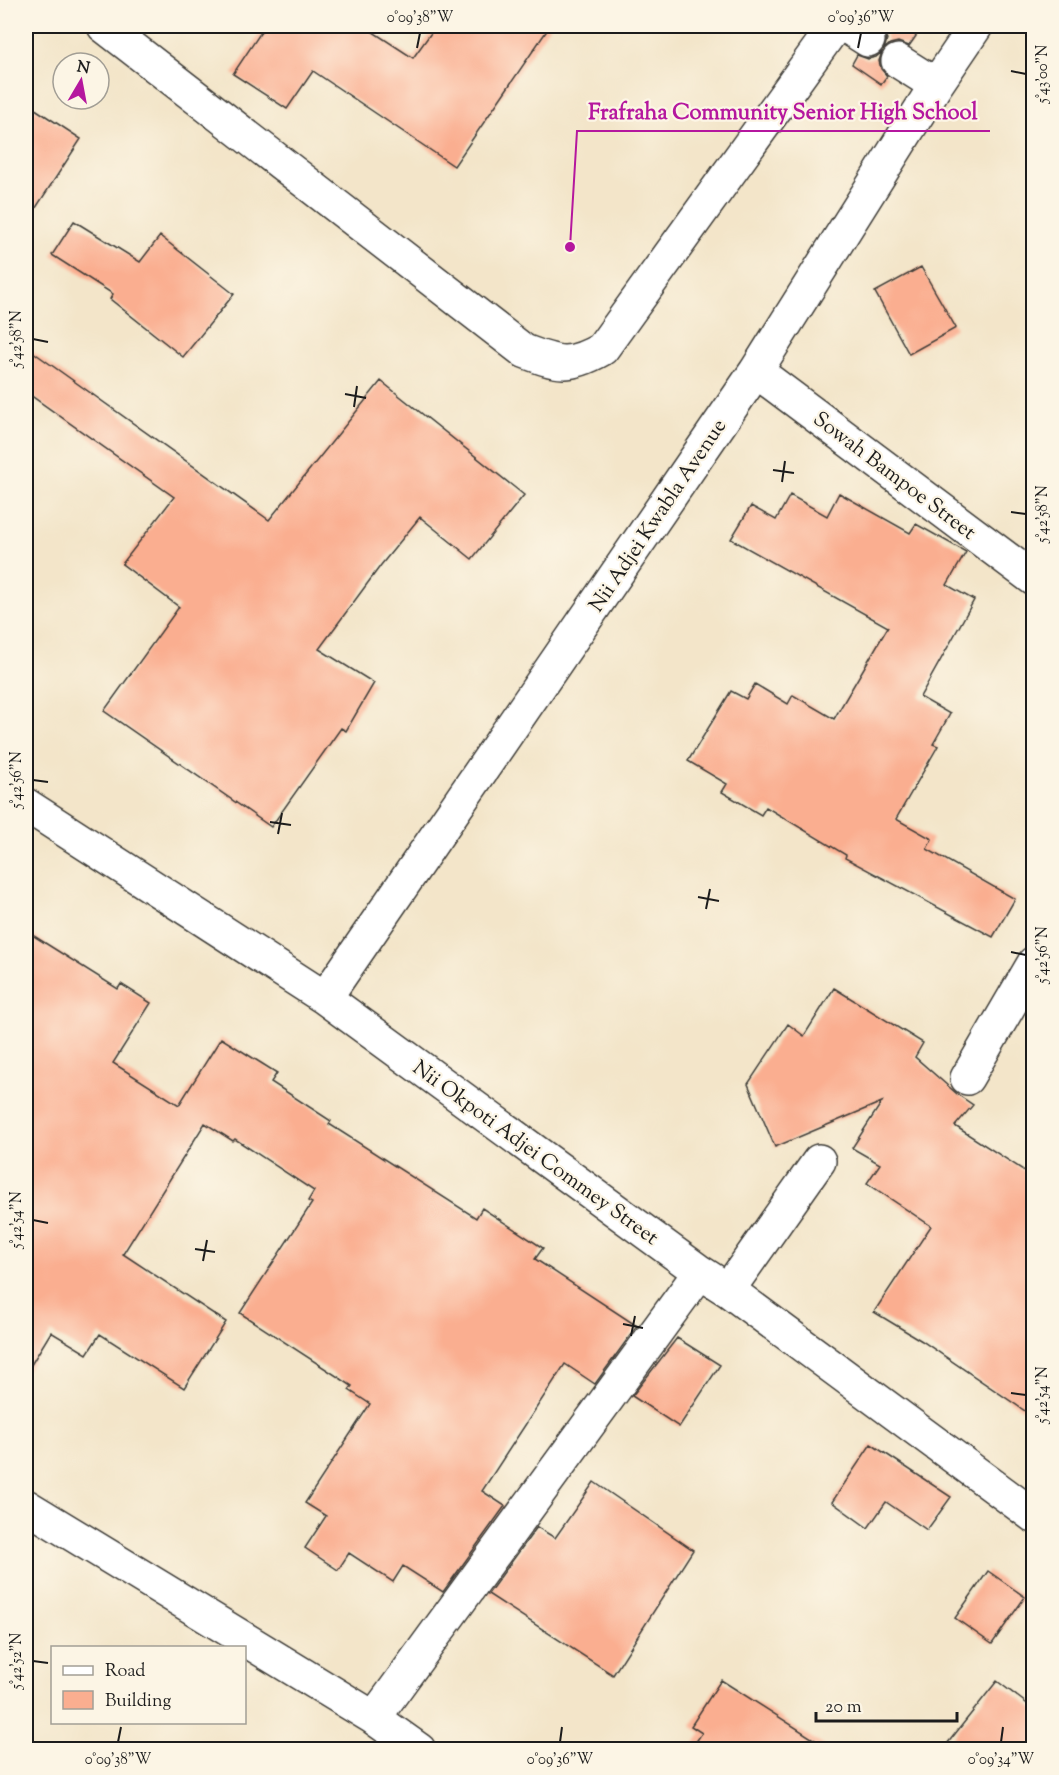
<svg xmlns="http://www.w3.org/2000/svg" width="1059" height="1775" font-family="'Sorts Mill Goudy',serif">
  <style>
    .building { fill: #faae90 }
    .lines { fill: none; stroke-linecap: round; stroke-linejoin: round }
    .minor-casing { stroke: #3c3a36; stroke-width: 36 }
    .minor { stroke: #fff; stroke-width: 33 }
    .ticks { fill: none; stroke: #1c1c1c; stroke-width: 2 }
    .labels { text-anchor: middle; stroke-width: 4.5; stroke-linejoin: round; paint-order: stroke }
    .street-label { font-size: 21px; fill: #1c1c1c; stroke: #fcf5e5 }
    .leader { fill: none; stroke: #b5179e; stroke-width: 2 }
    .callout-dot { fill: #b5179e; stroke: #fcf5e5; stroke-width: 2 }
    .callout-label { font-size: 22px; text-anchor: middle; font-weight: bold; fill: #b5179e; stroke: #fcf5e5; stroke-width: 4.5; stroke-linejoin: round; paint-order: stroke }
    .neatline { fill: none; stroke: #1c1c1c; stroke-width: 2 }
    .ticks-label { font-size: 15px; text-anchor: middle; fill: #1c1c1c }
  </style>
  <rect width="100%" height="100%" fill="#fcf5e5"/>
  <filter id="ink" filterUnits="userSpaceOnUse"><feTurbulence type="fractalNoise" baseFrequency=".0167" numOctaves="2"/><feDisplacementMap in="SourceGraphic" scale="12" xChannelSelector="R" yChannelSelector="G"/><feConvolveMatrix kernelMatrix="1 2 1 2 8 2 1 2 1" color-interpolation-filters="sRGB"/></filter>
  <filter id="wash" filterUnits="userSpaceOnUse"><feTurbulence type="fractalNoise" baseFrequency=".008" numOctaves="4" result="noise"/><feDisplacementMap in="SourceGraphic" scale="24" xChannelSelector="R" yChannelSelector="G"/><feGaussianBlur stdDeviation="1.35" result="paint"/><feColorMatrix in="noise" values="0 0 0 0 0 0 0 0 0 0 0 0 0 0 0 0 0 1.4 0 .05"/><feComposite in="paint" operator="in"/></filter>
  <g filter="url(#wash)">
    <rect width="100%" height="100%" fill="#f3e5c9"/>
    <g id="blocks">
      <path class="building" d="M265 26H364L413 58 436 26H550L454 166 313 71 287 109 233 74Z
        M879 26H923L909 46 898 42 890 44 884 49 887 40 885 32Z
        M882 52 879 61 881 69 887 76 881 84 852 64 857 55 868 59 876 57Z
        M26 103 81 139 26 223Z
        M74 221 140 262 160 236 234 294 183 357 110 299 113 294 52 255Z
        M921 267 956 328 909 354 875 292Z
        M26 347 269 520 381 381 524 495 472 559 420 517 381 565 319 649 374 683 346 731 341 728 271 827 104 711 179 607 122 564 174 497 26 392Z
        M839 493 910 533 916 524 966 552 947 585 974 600 920 697 950 714 933 744 938 746 896 819 932 839 927 849 1015 899 993 937 845 858 846 855 766 807 761 815 722 792 727 784 688 761 731 691 746 699 755 684 788 704 793 695 834 719 888 627 731 539 751 506 776 520 790 495 827 516Z
        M26 931 118 989 121 984 151 1003 113 1063 179 1105 221 1038 277 1073 271 1082 331 1121 329 1124 476 1218 482 1208 543 1248 535 1259 637 1326 595 1384 565 1364 482 1491 505 1506 443 1592 403 1566 393 1582 349 1553 338 1570 305 1548 326 1516 305 1503 370 1404 349 1390 352 1386 240 1313 312 1203 308 1201 314 1191 235 1139 233 1141 205 1123 123 1254 226 1322 184 1388 100 1334 87 1354 51 1332 26 1373Z
        M834 988 923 1043 915 1057 957 1094 973 1105 955 1126 1034 1177V1417L922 1341 874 1312 931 1226 867 1183 880 1164 852 1148 882 1102 775 1147 748 1084 788 1024 804 1036Z
        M677 1338 720 1365 679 1427 632 1396Z
        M871 1444 951 1497 927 1530 886 1502 868 1528 832 1502Z
        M594 1482 693 1550 613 1675 488 1594 537 1527 555 1538Z
        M988 1571 1025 1597 992 1644 955 1618Z
        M721 1680 829 1749H691L702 1733 691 1726Z
        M997 1681 1034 1709V1749H943Z"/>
    </g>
  </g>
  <g filter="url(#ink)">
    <use href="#blocks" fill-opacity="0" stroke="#3c3a36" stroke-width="1.5"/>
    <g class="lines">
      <g class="minor-casing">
        <path id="minor" d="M104 26 524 351C558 364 569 368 602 349L835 26
          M846 26 868 40
          M898 61 936 85
          M756 371 1034 579
          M26 805 325 998 700 1272 728 1290 1034 1516
          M325 998 756 371 936 85 976 26
          M967 1078 1034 963
          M728 1290 819 1161
          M26 1506 374 1718 419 1750
          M374 1718 700 1272"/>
      </g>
      <use href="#minor" class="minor"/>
    </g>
  </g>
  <path class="ticks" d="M417 48 420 33M858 48 861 33M1011 71 1026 74M33 339 48 342M345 394 366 398M354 407 357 386M773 470 794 473M782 482 785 461M1011 512 1026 514M33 780 48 782M270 822 291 825M278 834 282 813M698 897 719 901M706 909 710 889M1011 952 1026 955M33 1220 48 1223M195 1249 215 1252M203 1261 207 1240M623 1324 643 1328M631 1336 635 1316M1011 1393 1026 1395M33 1661 48 1663M118 1742 121 1727M560 1742 562 1727M1001 1742 1003 1727"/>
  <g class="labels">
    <g class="street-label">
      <text transform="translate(895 475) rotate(37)" y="7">Sowah Bampoe Street</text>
      <text transform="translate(657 515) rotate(-56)" y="7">Nii Adjei Kwabla Avenue</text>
      <text transform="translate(536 1152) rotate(36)" y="7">Nii Okpoti Adjei Commey Street</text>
    </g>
  </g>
  <path class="leader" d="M570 247L577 131H990"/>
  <circle class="callout-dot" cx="570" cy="247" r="6"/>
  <g class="callout-label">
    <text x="783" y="119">Frafraha Community Senior High School</text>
  </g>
  <rect width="1059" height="1775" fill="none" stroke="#fcf5e5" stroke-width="66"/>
  <rect x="51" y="1646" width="195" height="78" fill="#fcf5e5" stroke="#a29e95" stroke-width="1.5"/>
  <rect x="63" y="1666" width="30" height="9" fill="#ffffff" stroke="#a29e95" stroke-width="1.5"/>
  <text x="105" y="1676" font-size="18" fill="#1c1c1c">Road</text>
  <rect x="63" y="1691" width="30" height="18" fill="#faae90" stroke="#a29e95" stroke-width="1.5"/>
  <text x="105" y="1706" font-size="18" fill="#1c1c1c">Building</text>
  <g transform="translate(81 81) rotate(10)"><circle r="28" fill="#fcf5e5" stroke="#a29e95" stroke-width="1.5"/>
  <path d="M0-4.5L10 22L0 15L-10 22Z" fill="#b5179e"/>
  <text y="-9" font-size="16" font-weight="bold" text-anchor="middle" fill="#1c1c1c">N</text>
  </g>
  <path d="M816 1712v9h141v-9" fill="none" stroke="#1c1c1c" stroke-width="3"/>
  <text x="825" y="1712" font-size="18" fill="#1c1c1c" stroke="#fcf5e5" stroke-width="4.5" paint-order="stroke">20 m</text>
  <rect x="33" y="33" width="993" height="1709" class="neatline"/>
  <g class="ticks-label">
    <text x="420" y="22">0°09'38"W</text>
    <text x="861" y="22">0°09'36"W</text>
    <text transform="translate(1042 74) rotate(-90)" y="5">5°43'00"N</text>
    <text transform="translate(16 339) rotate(-90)" y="5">5°42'58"N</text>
    <text transform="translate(1042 514) rotate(-90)" y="5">5°42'58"N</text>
    <text transform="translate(16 780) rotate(-90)" y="5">5°42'56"N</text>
    <text transform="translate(1042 955) rotate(-90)" y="5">5°42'56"N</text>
    <text transform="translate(16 1220) rotate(-90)" y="5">5°42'54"N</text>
    <text transform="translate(1042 1395) rotate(-90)" y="5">5°42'54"N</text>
    <text transform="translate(16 1661) rotate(-90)" y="5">5°42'52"N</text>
    <text x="118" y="1764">0°09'38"W</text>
    <text x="560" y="1764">0°09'36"W</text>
    <text x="1001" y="1764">0°09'34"W</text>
  </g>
</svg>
